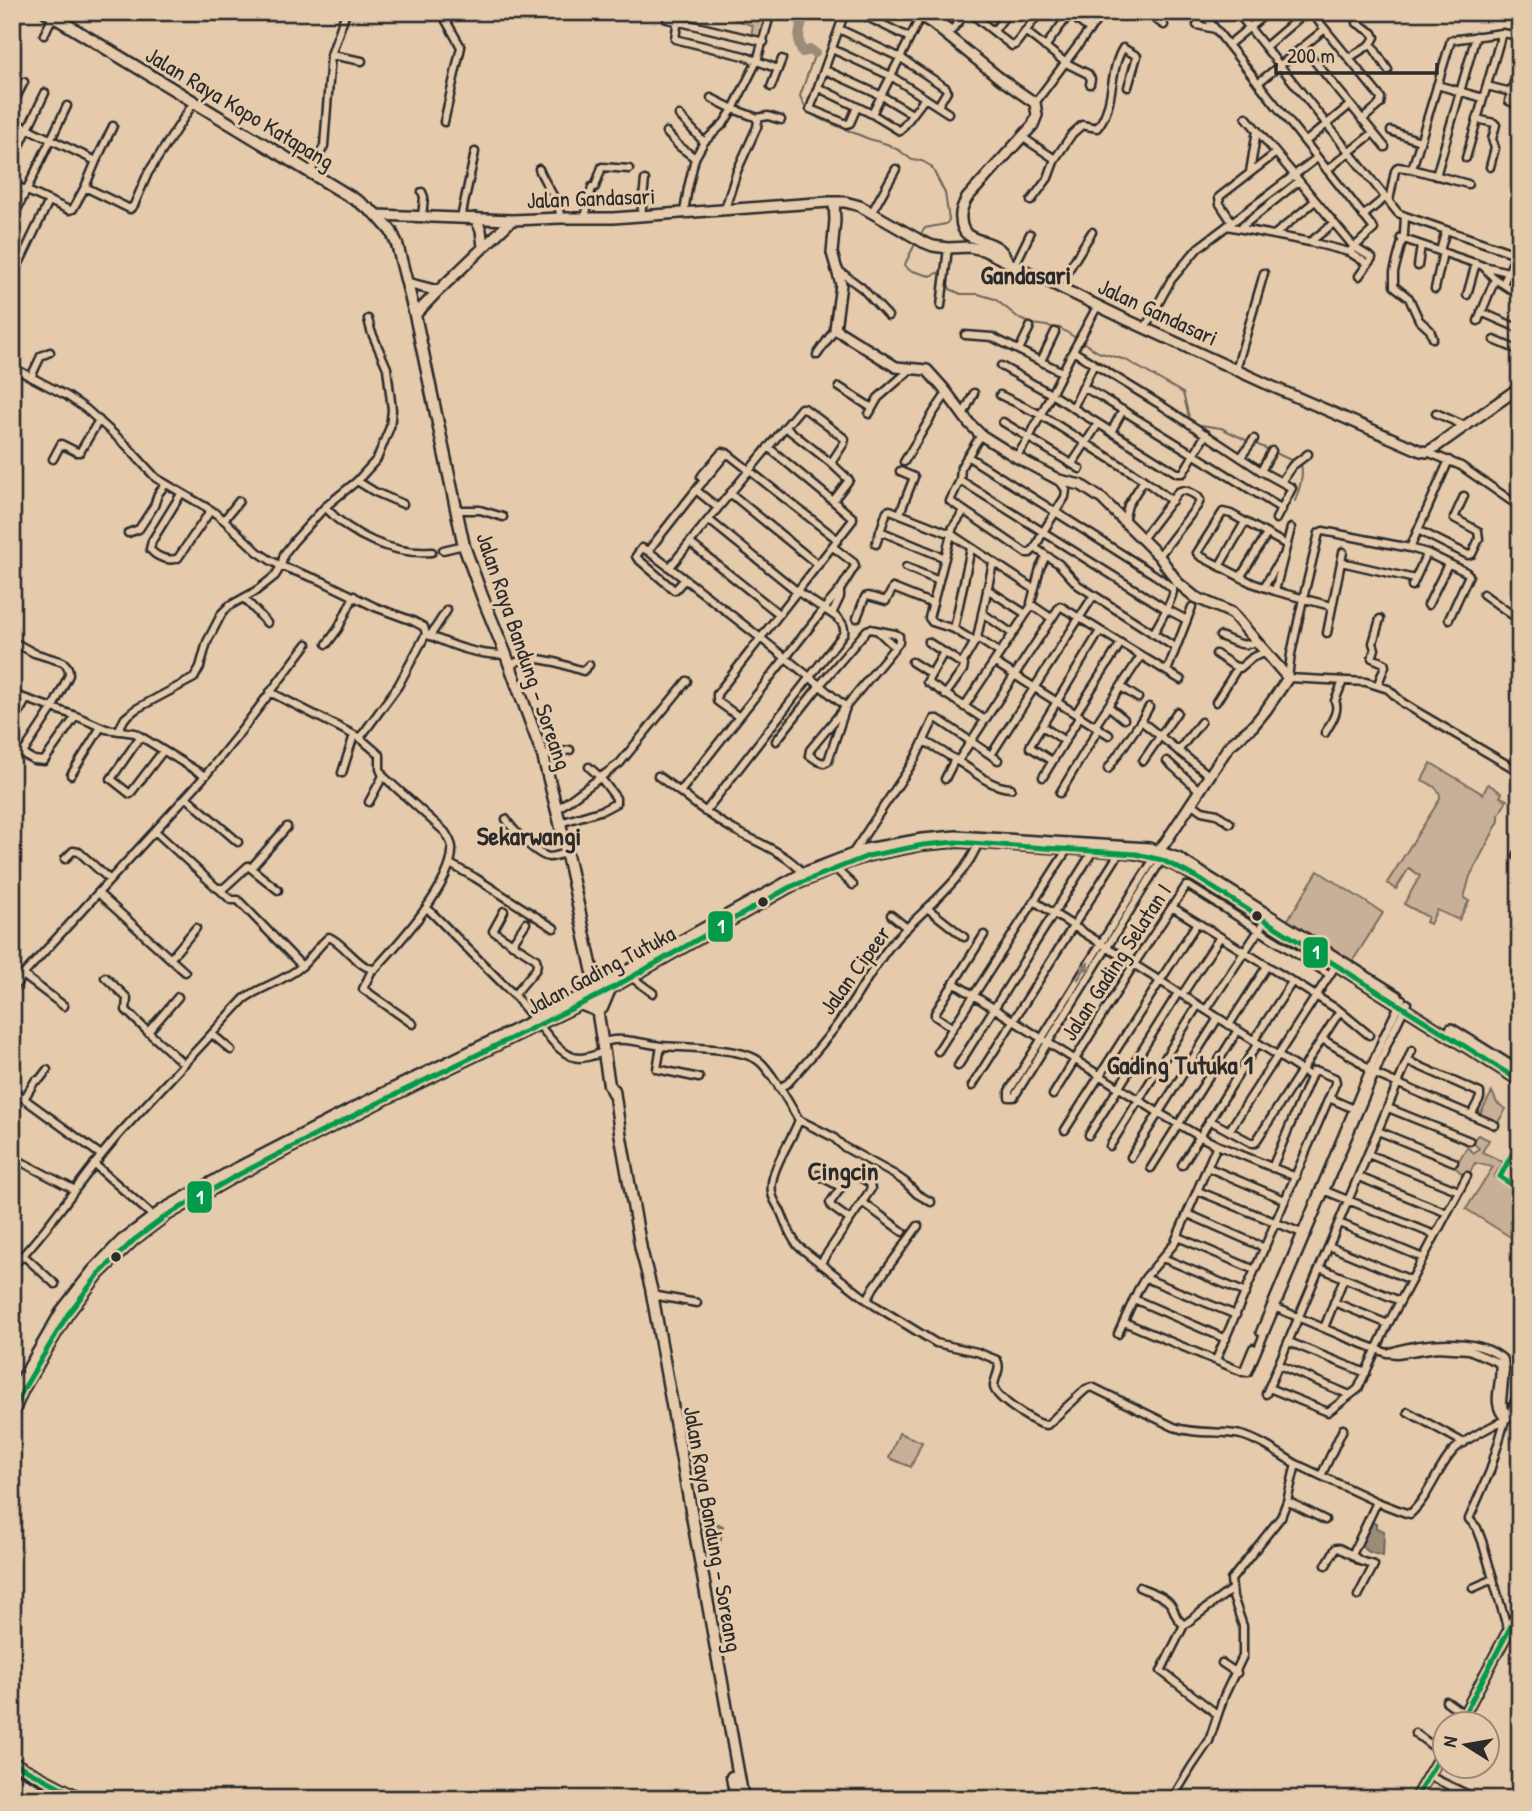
<svg xmlns="http://www.w3.org/2000/svg" width="1532" height="1811" font-family="'Patrick Hand',sans-serif">
  <style>
    .green { fill: #c7b097; stroke: #796e61; stroke-width: 2 }
    .water { fill: #9b8b79; stroke: #6e655a; stroke-width: 2 }
    .lines { fill: none; stroke-linecap: round; stroke-linejoin: round }
    .stream { stroke: #6e655a; stroke-width: 2 }
    .river { stroke: #9b8b79; stroke-width: 10 }
    .street-casing { stroke: #2b2b2b; stroke-width: 11 }
    .secondary-casing { stroke: #2b2b2b; stroke-width: 14 }
    .primary-casing { stroke: #2b2b2b; stroke-width: 15 }
    .street { stroke: #e5caac; stroke-width: 6 }
    .secondary { stroke: #e5caac; stroke-width: 9 }
    .primary { stroke: #e5caac; stroke-width: 10 }
    .bus-1-casing { stroke: #e5caac; stroke-width: 10 }
    .bus-1 { stroke: #049a4b; stroke-width: 5 }
    .oneway { fill: #887a6c }
    .bus-dot { fill: #2b2b2b; stroke: #e5caac; stroke-width: 2.5 }
    .labels { text-anchor: middle; stroke-width: 6; stroke-linejoin: round; paint-order: stroke }
    .street-label { font-size: 23px; fill: #2b2b2b; stroke: #e5caac }
    .quarter-label { font-size: 26px; font-weight: bold; fill: #2b2b2b; stroke: #e5caac }
    .line-badge { stroke: #e5caac; stroke-width: 2.5 }
    .badge-label { font-size: 19px; text-anchor: middle; font-weight: bold; fill: #fff }
  </style>
  <rect width="100%" height="100%" fill="#e5caac"/>
  <filter id="ink" filterUnits="userSpaceOnUse"><feTurbulence type="fractalNoise" baseFrequency=".0143" numOctaves="2"/><feDisplacementMap in="SourceGraphic" scale="14" xChannelSelector="R" yChannelSelector="G"/><feConvolveMatrix kernelMatrix="1 2 1 2 8 2 1 2 1" color-interpolation-filters="sRGB"/></filter>
  <g filter="url(#ink)">
    <path class="green" d="M735 12H759L768 16 760 40 750 39 753 26 733 18Z
      M1431 763 1483 794 1488 784 1502 793 1500 797 1507 800 1499 815V821L1470 876 1464 898 1469 901 1459 920 1437 910 1430 924 1426 922 1428 917 1404 904 1420 876 1409 868 1396 889 1387 883 1440 799C1441 788 1431 785 1422 780Z
      M1318 871 1383 913 1352 962 1287 921Z
      M1492 1092 1497 1103 1506 1109 1497 1124 1479 1116Z
      M1478 1135 1489 1140 1482 1152 1503 1162 1494 1177 1520 1192V1243L1466 1209 1493 1167 1475 1163 1469 1174H1462L1455 1167 1467 1147 1474 1153 1479 1148 1471 1142Z
      M899 1433 922 1442 911 1467 889 1458Z"/>
    <path class="water" d="M696 1514 723 1526 720 1543 700 1536Z
      M1369 1521 1376 1524V1528L1384 1531 1383 1556 1369 1552 1359 1544Z"/>
    <g class="lines">
      <path class="stream" d="M1512 12 1520 19
        M815 53 800 96 807 111 818 118 869 139 887 144 900 151 912 160 922 161 931 166 945 193 949 220 946 224 925 228 919 237
        M916 242 906 262 905 265 909 270 930 276 943 271
        M948 273 947 282 950 289 961 294H978L995 299 1020 319 1033 324 1060 328 1076 338
        M1081 341 1098 352 1126 360 1183 393 1190 421
        M1194 424 1221 428 1248 441
        M1254 443 1293 461
        M1295 501C1299 490 1304 476 1301 464L1298 463"/>
      <path class="river" d="M807 12C800 24 796 40 802 52L811 50 815 53"/>
      <g class="street-casing">
        <path id="street" d="M441 12 461 47 444 122
          M666 12 667 19 764 42
          M679 12 675 39 744 56 778 69 771 87
          M845 12 810 109 847 124 850 123 857 107
          M857 12 910 38
          M927 12 952 30 967 12
          M969 12 1012 46 1015 45 1040 12
          M1135 12 1146 13 1164 25
          M1202 12 1374 229 1349 252 1310 242 1227 226
          M1203 12 1197 25 1215 29
          M1237 12 1398 213 1405 216 1404 234 1394 272V286L1409 298 1419 320 1430 330 1433 338
          M1311 12 1381 98 1380 104 1362 120
          M1068 13 1090 30
          M839 29 901 58 946 88 947 91 938 106
          M994 31 1008 12
          M1025 31 1066 63 1088 74 1091 79 1090 84
          M44 35 54 14
          M1371 44 1388 70
          M1228 45 1268 12
          M1045 47 1071 12
          M1265 47 1306 12
          M1303 47 1385 147
          M832 49 891 76 948 113
          M331 55 362 61
          M1349 58 1371 44 1375 37 1373 33 1357 23
          M1520 60 1509 101 1520 106
          M778 69 782 59
          M825 70 882 96 912 114
          M1258 83 1325 29
          M1437 85 1483 98
          M1487 86 1511 92
          M819 88 872 114 900 131 925 98
          M1035 103 1103 12
          M12 106 24 82
          M872 114 919 20 925 12
          M679 115 704 142
          M1246 117 1354 247 1372 258 1359 276
          M757 118 768 116 781 120
          M1477 119 1494 123 1496 125 1492 139 1495 148 1490 167
          M12 121 96 161 85 187 130 209 134 205 148 173 194 102
          M1391 131 1420 141
          M666 132 679 146 695 158
          M1022 137 1055 159 1072 134 1082 125 1097 128C1116 105 1108 72 1123 48L1137 56 1128 87
          M1305 142 1350 105
          M1466 158 1502 33
          M96 161 113 126
          M12 162 45 93
          M539 169C546 187 557 196 561 218
          M1412 169 1451 40 1502 33 1520 36
          M1327 170 1373 133
          M1250 172 1257 130
          M310 173 324 146 331 55 346 12
          M1436 176 1476 36
          M12 184 69 210 73 209 85 187
          M1031 201 1048 178 1055 159
          M1389 201 1395 171 1398 167 1412 169 1468 184
          M725 209 737 171 757 127 758 121 755 117 733 109 757 61 771 12
          M684 212 688 188 695 158 704 142 724 123 733 109 711 98
          M872 212 896 169
          M641 216 645 180
          M1363 216 1386 197
          M1405 216 1516 254
          M422 217 424 197 422 192
          M461 218 475 152
          M585 218 592 187H595L602 167 629 169
          M12 220 67 106
          M1232 222 1220 204 1219 197 1276 153
          M1240 228 1299 181
          M1274 235 1315 201
          M1401 238 1483 266 1495 279 1520 295
          M1310 242 1334 223
          M1440 251 1446 230
          M1349 252 1368 264
          M1015 265 1030 234
          M1418 266 1421 245
          M1484 266 1508 272
          M16 270 49 201
          M838 270 862 288 888 316
          M1503 284 1520 246
          M1058 287 1092 232
          M1435 289 1443 252
          M1467 295 1476 263
          M941 306 948 248
          M1481 312 1520 329
          M1478 321 1495 279
          M1145 328 1171 280 1198 248 1317 158
          M965 335 992 337 1062 372
          M1494 340 1520 351
          M1019 350 1030 327
          M1073 351 1164 407 1261 471 1292 488 1276 519
          M817 355 835 329
          M1041 361 1055 332
          M1001 366 1051 394 1177 473H1183L1206 434
          M12 367 67 396 86 409 126 445 156 478 211 510 224 520 258 552 270 560 281 566 322 581 375 607 413 621 424 627 426 634
          M1236 370 1264 273
          M31 377 41 356 50 352
          M839 387 872 408
          M1083 387 1103 398
          M1000 395 1041 415 1141 478 1172 501
          M1106 400 1282 509
          M1073 408 1094 364
          M1436 413 1465 426
          M869 414 878 398 911 369
          M963 415 974 393
          M1003 422 1080 469
          M785 427 831 463
          M1111 432 1123 410
          M981 435 961 467 960 480 950 501 1026 553H1030L1035 548 1043 532 1065 497 1066 490 1059 480
          M768 447 833 501
          M1427 452 1461 466 1520 507
          M967 456 1155 575C1158 577 1172 587 1173 590 1175 596 1157 627 1153 634
          M1016 457 1029 438 1073 351 1098 305
          M1241 457 1254 439
          M53 459 61 444 77 452H80L99 420
          M904 462 934 412 947 393
          M1072 464 1098 424
          M1261 471 1272 451
          M960 480 1166 609 1187 620
          M357 481 375 492 403 504
          M704 481 701 477 703 474 722 452 727 453
          M1281 482 1292 466 1308 454
          M696 490 727 453 838 540
          M730 493 818 565
          M181 494 152 541 150 549C156 557 169 562 178 558L211 510
          M325 507C351 536 393 555 432 552
          M718 508 801 408H804L845 439 844 443 831 463 849 480 833 501 853 518 852 521 717 694V701L739 717
          M458 510H480L503 517
          M964 511 953 527 929 618 932 622 954 629 975 642
          M900 513 914 477 900 471
          M224 520 239 501
          M709 520 798 592 824 609 840 590 855 566 854 563 833 547
          M1124 521 1128 505 1144 480
          M1418 530 1468 555 1472 554 1479 539 1478 531 1454 518 1464 496
          M880 531 945 558
          M128 533 139 529 154 506 158 494 165 485
          M1142 539 1178 492C1185 488 1192 493 1198 497L1200 500 1198 505 1159 556
          M690 543 779 614
          M876 544 887 511 890 510 951 534 1034 589
          M1287 545 1231 514 1223 512 1197 553 1200 556 1252 583 1275 591 1331 606
          M1035 548 1059 564 1078 585 1176 648
          M1410 548 1323 531 1319 533 1303 599 1291 654 1288 678 1366 682 1388 689 1403 703 1416 711 1520 772
          M443 550 464 545
          M648 551 696 490 718 508 670 567
          M1046 556 1040 568 1031 603 1032 605 1051 618
          M1341 562 1415 579
          M1220 565 1245 522
          M906 567 939 581
          M1241 576 1267 534
          M685 579 676 589 674 590 637 558 636 556 642 548 648 551C715 602 781 653 846 707L828 761 824 763 818 761 809 755 810 750C840 714 869 678 899 642V636L895 634 870 629 867 630 820 685 776 741
          M1412 586 1427 553
          M1264 587 1281 558
          M987 589 1026 614
          M1275 591 1291 528
          M1483 594 1515 617 1520 623
          M244 598 267 623
          M1428 605 1448 564
          M982 613 1013 634
          M832 614 840 597V590
          M857 618 865 597 868 596 886 601 893 588 933 604
          M1449 619 1469 575 1466 572 1427 553 1410 548 1449 460
          M954 629 971 548
          M879 632 895 647
          M1327 633 1343 552
          M430 636 447 610
          M1220 636C1233 641 1244 649 1256 641
          M977 638 1000 653
          M12 641 34 653 63 662C68 666 69 669 69 675L52 709 23 753
          M928 642 964 665 963 670 945 695
          M327 644 338 629 354 596
          M944 652 927 682 985 720
          M1216 654 1234 666 1240 668 1253 657 1267 652
          M912 662 931 674
          M963 662 977 638 993 563
          M994 662 1109 735
          M510 665 528 657 555 662 583 671 589 665
          M1167 671 1192 607
          M1378 684 1385 666 1384 663 1372 658 1375 649 1373 643 1380 619
          M1121 687 1138 698
          M270 692 360 738
          M12 694 76 716 106 729 135 733 205 776
          M1216 702 1238 667
          M1108 706 1124 719
          M964 707 1032 605
          M1076 713 1121 643
          M1141 721 1210 776
          M12 725 26 700
          M1042 726 1065 741
          M1095 726 1141 656
          M118 731 125 718 136 709 194 678 200 667 207 642 222 613 229 606 256 591 275 576 281 566 284 554 294 541 325 507 357 481 377 459 390 427 392 410 387 368 371 331 368 319
          M1325 733C1330 724 1340 711 1335 701L1343 681
          M140 737 111 779 130 794 163 751
          M924 741C935 747 947 754 957 761 975 771 989 787 1011 788
          M12 748 34 760 44 761 76 716
          M1178 751 1201 722
          M991 755 1094 595
          M543 756 570 750
          M958 761 1060 606 1181 680
          M1052 761 1030 747 1031 744 1100 631
          M1143 761 1177 712
          M1167 761 1200 791
          M1108 769 1141 721 1149 707
          M342 773 354 735
          M71 775 101 727
          M658 776 680 792
          M1043 777 1080 716
          M945 779 955 759
          M1060 793 1099 728
          M186 797 238 842
          M369 802 383 776
          M1191 803 1202 811 1217 814 1230 823
          M556 810 620 763 687 681
          M705 812 844 633C846 621 833 615 824 609L680 792C697 806 715 819 734 830 758 843 785 852 803 873
          M506 819C512 829 536 855 549 857 554 857 561 854 566 853
          M560 823 603 810 616 803V798L600 777 589 767
          M155 831 217 888H224L248 866 278 890
          M852 854 906 773 916 757 934 719H938L998 760
          M1517 856 1520 850
          M1155 857 1009 1091V1097H1014L1162 859
          M65 859 73 851 79 852 109 879
          M450 864 474 877 554 928
          M837 867 840 873 853 885
          M251 868 287 827
          M219 889 231 900H238L302 966
          M98 893 185 972
          M1034 901 1310 1076
          M1172 907 1340 1011 1369 1035
          M427 908 514 995 534 1019
          M927 908 964 937
          M504 911 493 931 536 959 537 963 536 969 514 995
          M891 915 907 928
          M512 944 526 923
          M171 958 196 928
          M372 970 363 989 413 1024
          M23 975 64 1006
          M105 977 127 998 126 1010 148 1032 184 1064
          M631 977 653 993
          M954 983 1159 1113 1197 1135 1217 1145 1296 1177
          M12 990 23 975 205 776 238 735 307 644
          M1182 995 1220 937
          M1206 1010 1265 921
          M539 1025C549 1037 563 1058 580 1058 588 1058 597 1054 604 1052
          M1229 1025 1267 966
          M953 1028 935 1016V1013L984 935
          M148 1032 178 997
          M212 1034 231 1050
          M1322 1039 1356 1059 1375 1074 1495 1125
          M1254 1040 1292 982
          M608 1041C626 1037 644 1044 662 1046 686 1048 740 1047 759 1061 771 1070 790 1105 799 1120 792 1141 765 1175 773 1197 775 1202 778 1207 781 1212 787 1226 788 1233 798 1246L874 1305 936 1343 977 1352 997 1360C1002 1370 994 1377 994 1387 995 1398 1036 1425 1047 1425L1086 1389 1092 1387 1174 1427C1196 1435 1219 1430 1241 1435 1260 1440 1279 1454 1296 1464
          M661 1046 657 1069 699 1078
          M938 1051 1067 850
          M1408 1061 1480 1093V1098L1471 1115
          M958 1066 1093 851
          M972 1086 1120 852
          M779 1088 788 1083C805 1064 822 1045 837 1025 858 997 873 965 895 940 922 910 966 879 979 841
          M12 1090 101 1155
          M1053 1095 1134 964 1186 886H1189L1330 975
          M1329 1098 1354 1109
          M24 1099 35 1081 40 1079 47 1070
          M1388 1108 1470 1141
          M799 1120 833 1137 844 1147 895 1175 905 1182 917 1194 931 1202
          M1209 1120 1252 1143H1255L1340 1011
          M1065 1130 1197 923
          M1229 1131 1336 965
          M1378 1131 1454 1162
          M1089 1135 1178 993
          M1110 1146 1198 1005
          M1368 1154 1459 1191
          M12 1157 75 1190
          M1131 1157 1218 1018
          M94 1164 153 1216
          M1182 1165 1258 1043
          M1207 1167 1285 1200
          M1151 1168 1238 1030
          M818 1175 841 1187
          M1359 1177 1447 1213
          M1323 1190 1435 1235
          M1198 1191 1304 1234
          M862 1202 903 1232
          M1188 1214 1265 1248
          M1339 1223 1423 1258
          M1178 1237 1255 1270
          M1329 1246 1411 1280
          M23 1255 55 1284
          M1163 1258 1246 1293
          M820 1264 871 1189 870 1183 853 1173 845 1182 830 1203 832 1207 850 1220
          M12 1267C52 1226 82 1176 120 1133L244 999C262 986 285 981 302 966 312 957 319 945 329 937 344 943 360 970 375 969 398 944 455 882 452 847 451 841 448 837 445 832L383 776 380 769V755L360 738 398 686 426 634C453 646 476 655 506 655
          M1320 1268 1400 1301
          M1145 1278 1174 1244 1217 1145
          M652 1295 697 1303
          M1134 1299 1226 1339
          M867 1300 874 1287 918 1226
          M1334 1302 1388 1324
          M1272 1306 1342 1336 1387 1353 1397 1354 1437 1348 1469 1350 1499 1363C1503 1384 1488 1402 1505 1419
          M1124 1322 1243 1372
          M1324 1328 1344 1278
          M1260 1332 1383 1038 1402 999
          M1118 1334 1138 1290 1145 1278 1236 1315
          M1289 1342 1366 1373
          M1387 1353C1419 1342 1478 1335 1504 1360L1505 1369 1502 1402 1507 1414 1490 1471 1469 1519 1477 1528 1482 1541 1505 1620 1509 1630
          M1216 1360 1329 1098 1336 1082 1335 1078 1318 1071H1313L1272 1168
          M1279 1365 1350 1395
          M1243 1372H1248L1389 1040 1407 1003
          M1243 1372 1253 1348
          M1269 1388 1328 1412 1358 1389 1388 1324 1467 1176
          M1266 1394 1412 1050
          M1408 1412 1464 1443
          M1509 1417 1520 1388
          M1321 1476 1343 1429
          M1287 1501 1325 1520
          M1352 1555 1360 1561 1374 1565 1358 1596
          M1326 1565 1336 1548H1339L1352 1555 1377 1502
          M1139 1587C1149 1592 1165 1595 1171 1605 1177 1614 1173 1616 1184 1625L1232 1589
          M1473 1588 1493 1579
          M1184 1625 1161 1671 1217 1714
          M1222 1663 1237 1673
          M1446 1701 1464 1714
          M1415 1733 1442 1753
          M1486 1742H1487
          M1429 1776 1477 1799
          M1172 1799 1192 1766 1209 1741 1224 1696 1243 1656V1626L1233 1597 1231 1580 1281 1517 1287 1501 1296 1464 1377 1502 1406 1513 1410 1514C1429 1497 1437 1469 1453 1451 1464 1439 1505 1419 1520 1413"/>
      </g>
      <g class="secondary-casing">
        <path id="secondary" d="M914 12 933 24 1002 80 1035 103 1037 115 1033 125 967 198C963 205 960 211 961 219 962 243 983 237 998 248 1003 251 1005 256 1008 261
          M834 202 835 220 832 253 841 284 835 329 896 367 927 370 944 389 969 423 981 435 1016 457 1059 480 1081 485 1102 499 1159 556 1178 583 1195 597 1232 613 1288 678 1266 710 1253 726 1229 746 1165 843 1156 853
          M377 215 512 220 561 218H613L829 202H845L860 206 923 242 933 246 948 248 969 247 983 250 1125 319 1271 386 1421 451 1427 452 1437 446 1520 387
          M475 218 481 230 483 247
          M407 283 438 291
          M415 315 438 291 512 220
          M1451 1029 1520 1072
          M12 1396 62 1310 93 1270 122 1240 162 1210 233 1170 373 1098 514 1030 594 989 803 873 866 849 922 839 956 836 1149 848 1178 858 1397 996
          M12 1416 23 1390 68 1314 99 1274 134 1240 166 1216 236 1176 376 1104 600 995 790 887 850 862 868 856 923 845 956 842 978 843 1120 852C1166 856 1183 869 1221 893L1520 1081
          M1459 1724 1520 1609
          M12 1762 83 1799
          M12 1777 55 1799
          M1415 1799 1444 1749"/>
      </g>
      <g class="primary-casing">
        <path id="primary" d="M46 12 359 202 377 215 391 231 397 244 415 315 464 546 482 596 506 655 543 756 560 823 595 982 594 989 609 1085 614 1095
          M582 995 594 976 608 981
          M580 1004 598 1011
          M602 1008 610 989
          M614 1090 620 1132 641 1249 651 1288 743 1799
          M732 1777 736 1799"/>
      </g>
      <use href="#street" class="street"/>
      <use href="#secondary" class="secondary"/>
      <use href="#primary" class="primary"/>
      <g class="bus-1-casing">
        <path id="bus-1" d="M1520 1139 1500 1177 1520 1190
          M12 1415 23 1390 68 1314 99 1274 134 1240 166 1216 236 1176 376 1104 600 995 790 887 868 856 923 845 956 842 1136 854 1162 860 1196 877 1520 1081
          M1459 1724 1520 1609
          M12 1762 83 1799
          M1415 1799 1444 1749"/>
      </g>
      <use href="#bus-1" class="bus-1"/>
    </g>
    <defs><path id="oneway-solid" d="M-6-.8H1V-3.2L6.5 0L1 3.2V.8H-6Z" transform="scale(1.75)"/></defs>
    <use class="oneway" href="#oneway-solid" transform="translate(1083 971) rotate(-58)"/>
  </g>
  <g class="bus-dot">
    <circle cx="763" cy="902" r="6"/>
    <circle cx="1257" cy="916" r="6"/>
    <circle cx="116" cy="1257" r="6"/>
  </g>
  <g class="labels">
    <g class="street-label">
      <text transform="translate(240 108) rotate(31)" y="8">Jalan Raya Kopo Katapang</text>
      <text transform="translate(591 198) rotate(-2)" y="8">Jalan Gandasari</text>
      <text transform="translate(1158 312) rotate(25)" y="8">Jalan Gandasari</text>
      <text transform="translate(524 651) rotate(71)" y="8">Jalan Raya Bandung - Soreang</text>
      <text transform="translate(1116 962) rotate(-57)" y="8">Jalan Gading Selatan I</text>
      <text transform="translate(601 970) rotate(-28)" y="8">Jalan Gading Tutuka</text>
      <text transform="translate(855 970) rotate(-54)" y="8">Jalan Cipeer</text>
      <text transform="translate(713 1529) rotate(80)" y="8">Jalan Raya Bandung - Soreang</text>
    </g>
    <g class="quarter-label">
      <text x="1026" y="284">Gandasari</text>
      <text x="529" y="845">Sekarwangi</text>
      <text x="1180" y="1074">Gading Tutuka 1</text>
      <text x="843" y="1180">Cingcin</text>
    </g>
  </g>
  <g class="line-badge">
    <rect x="707" y="910" width="27" height="33" rx="7" fill="#049a4b"/>
    <rect x="1302" y="936" width="27" height="33" rx="7" fill="#049a4b"/>
    <rect x="186" y="1180" width="27" height="34" rx="7" fill="#049a4b"/>
  </g>
  <g class="badge-label">
    <text x="721" y="933">1</text>
    <text x="1316" y="959">1</text>
    <text x="200" y="1204">1</text>
  </g>
  <rect width="1532" height="1811" fill="none" stroke="#e5caac" stroke-width="42"/>
  <rect x="21" y="21" width="1490" height="1769" fill="none" stroke="#2b2b2b" stroke-width="2.5" filter="url(#ink)"/>
  <g transform="translate(1466 1745) rotate(281)"><circle r="33" fill="#e5caac" stroke="#9b8a78" stroke-width="2"/>
  <path d="M0-5L12 26L0 18L-12 26Z" fill="#2b2b2b"/>
  <text y="-10" font-size="19" font-weight="bold" text-anchor="middle" fill="#2b2b2b">N</text>
  </g>
  <path d="M1276 63v10h161v-10" fill="none" stroke="#2b2b2b" stroke-width="3.5"/>
  <text x="1287" y="63" font-size="21" fill="#2b2b2b" stroke="#e5caac" stroke-width="5" paint-order="stroke">200 m</text>
</svg>
